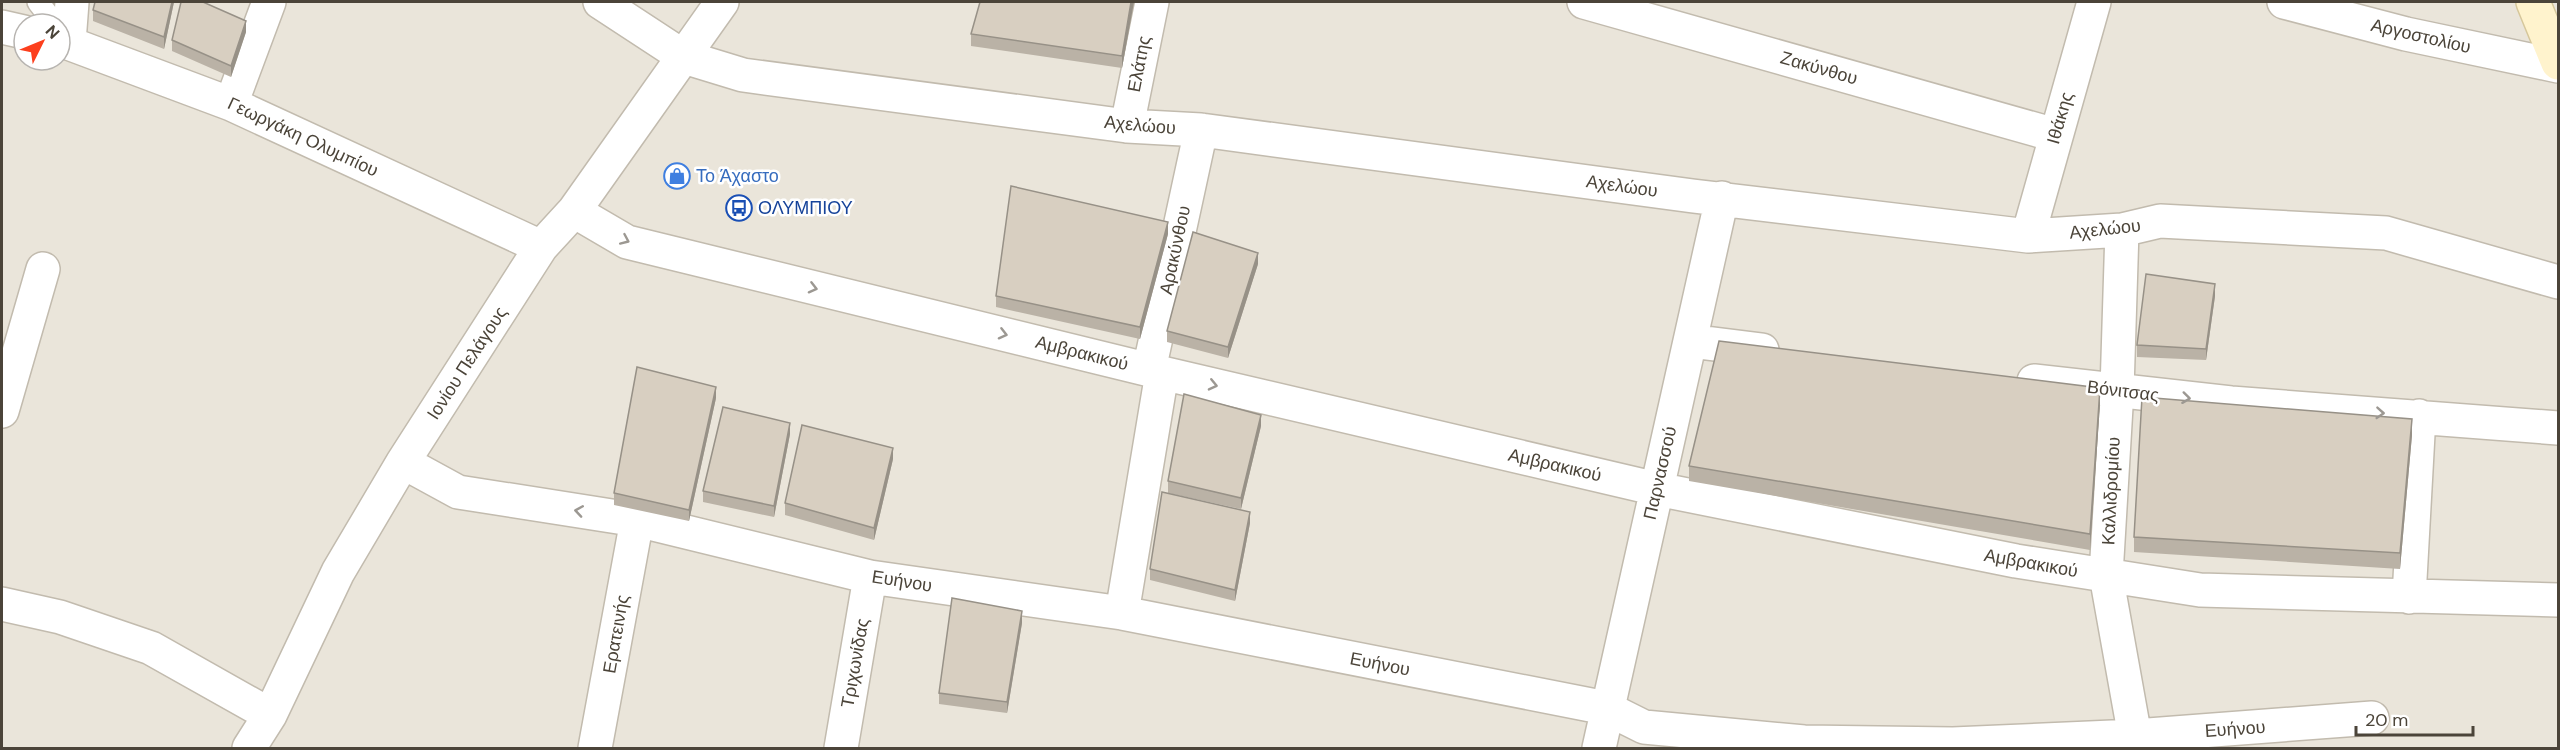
<svg xmlns="http://www.w3.org/2000/svg" width="2560" height="750" font-family="'DM Sans',sans-serif">
  <style>
    .residential { fill: #eae5da; fill-rule: evenodd }
    .lines { fill: none; stroke-linecap: round; stroke-linejoin: round }
    .lane-casing { stroke: #c2bbae; stroke-width: 24 }
    .street-casing { stroke: #c2bbae; stroke-width: 36 }
    .secondary-casing { stroke: #d6c79b; stroke-width: 36 }
    .lane { stroke: #fff; stroke-width: 21 }
    .street { stroke: #fff; stroke-width: 33 }
    .secondary { stroke: #fff3cd; stroke-width: 33 }
    .wall { fill: #bab2a6 }
    .shaded-wall { fill: #979187 }
    .building { fill: #d8cfc1; stroke: #979187; stroke-width: 1.5 }
    .oneway { stroke: #9c9892 }
    .labels { text-anchor: middle; stroke-width: 5; stroke-linejoin: round; paint-order: stroke }
    .street-label { font-size: 18px; fill: #4b4439; stroke: #fff }
    .shop-label { font-size: 18px; fill: #366cbe; stroke: #fff; text-anchor: start }
    .transit-label { font-size: 18px; fill: #164399; stroke: #fff; text-anchor: start }
  </style>
  <rect width="100%" height="100%" fill="#f6f3ec"/>
  <path class="residential" d="M2 2H2558V748H2ZM24 24H60V60H24Z"/>
  <g class="lines">
    <g class="lane-casing">
      <path id="lane" d="M38 2 55 24"/>
    </g>
    <g class="street-casing">
      <path id="street" d="M600 2 684 57 743 75 1127 126 1201 130 1693 196 2028 236 2122 230 2160 221 2386 233 2558 282
        M1584 2 2055 135
        M2284 2 2406 34 2558 66
        M2 27 24 32
        M60 40 231 104 541 247
        M69 42 72 2
        M231 104 269 2
        M1127 126 1152 2
        M574 211 627 242 1162 373 1657 489 2016 561 2200 590 2558 600
        M2122 230 2117 390 2106 575 2137 748
        M2028 236 2094 2
        M1690 341 1762 350
        M1149 370 1201 130
        M2034 381 2231 403 2558 428
        M2 411 43 269
        M403 462 458 492 637 520 870 577 1122 613 1606 708 1644 727 1804 742 1953 744 2135 736 2372 718
        M2409 597 2419 416
        M2 604 60 617 151 648 270 715
        M1122 613 1162 373
        M249 748 270 715 338 572 403 462 541 247 574 211 722 2
        M595 748 637 520
        M841 748 870 577
        M1599 748 1722 198"/>
    </g>
    <g class="secondary-casing">
      <path id="secondary" d="M2533 2 2558 63"/>
    </g>
    <use href="#lane" class="lane"/>
    <use href="#street" class="street"/>
    <use href="#secondary" class="secondary"/>
  </g>
  <path class="wall" d="M174 2 164 49 93 21V10Z
    M1134 2 1122 68 971 46V34Z
    M246 32 231 77 172 51V40Z
    M1168 234 1140 339 996 307V296Z
    M1258 264 1228 358 1167 342V331Z
    M2215 296 2206 360 2137 357V345Z
    M716 398 689 521 614 505V493Z
    M2100 404 2090 550 1689 481V466Z
    M1261 426 1241 509 1168 493V481Z
    M790 434 774 517 703 502V491Z
    M2412 435 2400 569 2134 552V537Z
    M893 459 874 540 785 515V503Z
    M1250 523 1235 601 1150 580V569Z
    M1022 623 1007 713 939 704V693Z"/>
  <path class="shaded-wall" d="M172 2H174L164 49V37Z
    M1131 2H1134L1122 68V56Z
    M246 21V32L231 77V66Z
    M1168 222V234L1140 339V327Z
    M1258 253V264L1228 358V347Z
    M2215 284V296L2206 360V349Z
    M716 387V398L689 521V510Z
    M2100 388V404L2090 550V534Z
    M1261 415V426L1241 509V498Z
    M2412 419V435L2400 569V553Z
    M790 423V434L774 517V506Z
    M893 448V459L874 540V528Z
    M1250 512V523L1235 601V590Z
    M1022 611V623L1007 713V702Z"/>
  <path class="building" d="M95 2H172L164 37 93 10Z
    M181 2H203L246 21 231 66 172 40Z
    M980 2H1131L1122 56 971 34Z
    M1011 186 1168 222 1140 327 996 296Z
    M1193 232 1258 253 1228 347 1167 331Z
    M2146 274 2215 284 2206 349 2137 345Z
    M1719 341 2100 388 2090 534 1689 466Z
    M637 367 716 387 689 510 614 493Z
    M1184 394 1261 415 1241 498 1168 481Z
    M2142 397 2412 419 2400 553 2134 537Z
    M723 407 790 423 774 506 703 491Z
    M802 425 893 448 874 528 785 503Z
    M1162 492 1250 512 1235 590 1150 569Z
    M952 598 1022 611 1007 702 939 693Z"/>
  <defs><path id="oneway-chevron" d="M-2-3.5L2.5 0L-2 3.5" fill="none" stroke-width="1.6" stroke-linecap="round" stroke-linejoin="round" transform="scale(1.5)"/></defs>
  <g class="oneway">
    <use href="#oneway-chevron" transform="translate(625 240) rotate(24)"/>
    <use href="#oneway-chevron" transform="translate(813 288) rotate(14)"/>
    <use href="#oneway-chevron" transform="translate(1003 334) rotate(14)"/>
    <use href="#oneway-chevron" transform="translate(1213 385) rotate(13)"/>
    <use href="#oneway-chevron" transform="translate(2186 398) rotate(7)"/>
    <use href="#oneway-chevron" transform="translate(2380 413) rotate(4)"/>
    <use href="#oneway-chevron" transform="translate(579 511) rotate(-171)"/>
  </g>
  <defs>
    <g id="shop-ring" transform="scale(1.35)"><circle r="9.5" fill="#fff" stroke="#3f7fe0" stroke-width="1.5"/><path d="M-5-2.5h2.3a2.7 3.5 0 0 1 5.4 0H5L5.5 6h-11ZM-1.5-2.5h3a1.5 2.3 0 0 0-3 0Z" fill="#3f7fe0"/></g>
    <g id="bus-ring" transform="scale(1.35)"><circle r="9.5" fill="#fff" stroke="#1a4fb4" stroke-width="1.5"/><path d="M-5-6H5V4H4V6H2V4H-2V6H-4V4H-5ZM-3.5-4V0h7V-4ZM-3.5 1.2v1.5H-2V1.2ZM2 1.2v1.5H3.5V1.2Z" fill="#1a4fb4"/></g>
  </defs>
  <g fill-rule="evenodd">
    <use href="#shop-ring" x="677" y="176"/>
    <use href="#bus-ring" x="739" y="208"/>
  </g>
  <g class="labels">
    <g class="street-label">
      <text transform="translate(2421 36) rotate(13)" y="6">Αργοστολίου</text>
      <text transform="translate(1139 64) rotate(-79)" y="6">Ελάτης</text>
      <text transform="translate(1819 68) rotate(16)" y="6">Ζακύνθου</text>
      <text transform="translate(2060 118) rotate(-74)" y="6">Ιθάκης</text>
      <text transform="translate(1140 125) rotate(5)" y="6">Αχελώου</text>
      <text transform="translate(303 137) rotate(25)" y="6">Γεωργάκη Ολυμπίου</text>
      <text transform="translate(1622 186) rotate(8)" y="6">Αχελώου</text>
      <text transform="translate(2105 229) rotate(-6)" y="6">Αχελώου</text>
      <text transform="translate(1175 250) rotate(-78)" y="6">Αρακύνθου</text>
      <text transform="translate(1082 353) rotate(14)" y="6">Αμβρακικού</text>
      <text transform="translate(467 363) rotate(-57)" y="6">Ιονίου Πελάγους</text>
      <text transform="translate(2123 391) rotate(7)" y="6">Βόνιτσας</text>
      <text transform="translate(1555 465) rotate(13)" y="6">Αμβρακικού</text>
      <text transform="translate(1660 473) rotate(-77)" y="6">Παρνασσού</text>
      <text transform="translate(2111 491) rotate(-87)" y="6">Καλλιδρομίου</text>
      <text transform="translate(2031 563) rotate(10)" y="6">Αμβρακικού</text>
      <text transform="translate(902 581) rotate(9)" y="6">Ευήνου</text>
      <text transform="translate(616 634) rotate(-80)" y="6">Ερατεινής</text>
      <text transform="translate(855 663) rotate(-80)" y="6">Τριχωνίδας</text>
      <text transform="translate(1380 664) rotate(11)" y="6">Ευήνου</text>
      <text transform="translate(2235 729) rotate(-4)" y="6">Ευήνου</text>
    </g>
    <g class="shop-label">
      <text x="696" y="182">Το Άχαστο</text>
    </g>
    <g class="transit-label">
      <text x="758" y="214">ΟΛΥΜΠΙΟΥ</text>
    </g>
  </g>
  <rect width="2560" height="750" fill="none" stroke="#4b4439" stroke-width="6"/>
  <g transform="translate(42 42) rotate(47)"><circle r="28" fill="#ffffff" stroke="#b7b4b0" stroke-width="1.5"/>
  <path d="M0-4.5L10 22L0 15L-10 22Z" fill="#fc3f1d"/>
  <text y="-9" font-size="16" font-weight="bold" text-anchor="middle" fill="#4b4439">N</text>
  </g>
  <path d="M2356 726v9h117v-9" fill="none" stroke="#4b4439" stroke-width="3"/>
  <text x="2365" y="726" font-size="18" fill="#4b4439" stroke="#ffffff" stroke-width="4.5" paint-order="stroke">20 m</text>
</svg>
